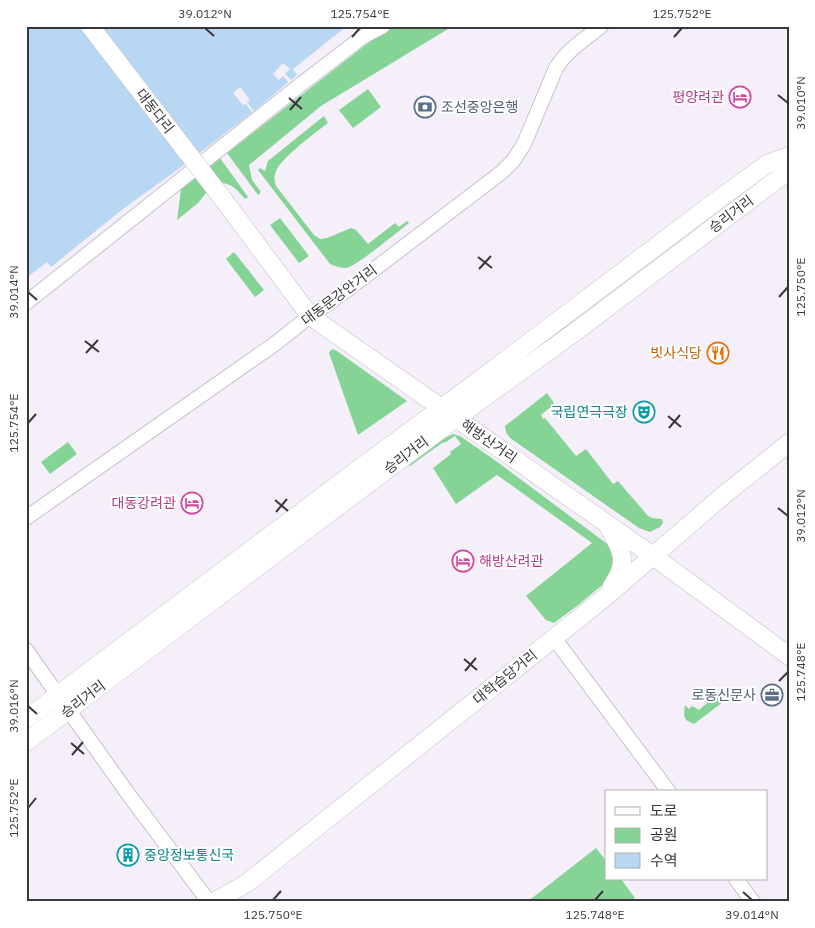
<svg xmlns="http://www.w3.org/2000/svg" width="815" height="928" font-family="'IBM Plex Sans','Noto Sans KR',sans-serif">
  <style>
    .green { fill: #85d495 }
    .water { fill: #b8d7f3 }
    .pier { fill: #f5effa }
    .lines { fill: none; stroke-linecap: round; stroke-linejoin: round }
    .minor-casing { stroke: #c5c0ca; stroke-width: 16 }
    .major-casing { stroke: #c5c0ca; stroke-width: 19 }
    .minor { stroke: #fff; stroke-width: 14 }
    .major { stroke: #fff; stroke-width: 18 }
    .major-bridge-casing { stroke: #c5c0ca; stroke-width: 19; stroke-linecap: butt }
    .major-bridge { stroke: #fff; stroke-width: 18 }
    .ticks { fill: none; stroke: #39373c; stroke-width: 2 }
    .labels { text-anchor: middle; stroke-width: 4; stroke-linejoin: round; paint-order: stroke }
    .hotel-label { font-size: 14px; fill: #b23c85; stroke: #fff; text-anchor: end }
    .service-label { font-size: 14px; fill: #4e5e75; stroke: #fff; text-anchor: start }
    .street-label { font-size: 14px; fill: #39373c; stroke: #fff }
    .food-label { font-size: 14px; fill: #c56008; stroke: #fff; text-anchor: end }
    .culture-label { font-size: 14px; fill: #0d838f; stroke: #fff; text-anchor: end }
    .neatline { fill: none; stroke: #39373c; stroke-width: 2 }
    .ticks-label { font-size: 12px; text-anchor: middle; fill: #39373c }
  </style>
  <rect width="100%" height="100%" fill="#f5effa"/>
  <path class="green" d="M390 26H453L321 106 249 165 252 180 261 192 258 195 227 153Z
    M368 89 381 107 353 128 339 110Z
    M324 116 328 123C315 133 282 157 276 171 274 177 274 180 276 186L314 235 320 239 327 238 351 228 356 230 368 244 395 223 399 227 407 221 409 223C397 232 357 266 346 268 340 268 335 266 330 264L258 170 260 168 265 171 268 161Z
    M220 158 248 197 245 199C238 191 234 185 223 183L206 193 198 203 177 220 181 189Z
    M280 218 309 256 299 263 270 225Z
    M234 252 264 290 255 297 226 259Z
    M333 349 337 351 407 401 358 435 329 353 330 351Z
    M547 393 554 403V407L553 408 552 406 541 415 543 419 545 418 576 456 586 449 613 484 618 481 648 516 652 518 662 519 663 523 660 527 650 532 639 528 510 438 506 432 505 426Z
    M453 434 460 436 496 461 606 543 615 552 617 557 606 582 577 606 554 623 546 620 526 596 592 543 497 475 456 504 433 468 451 454 450 452 461 444 455 436 446 442 442 443 410 466 409 465 445 438Z
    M68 442 77 454 50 474 41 462Z
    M706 688 723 700V702L694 724 686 720 684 715 685 705 689 709 692 706 699 710 707 703 703 699 706 694 703 690Z
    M596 848 606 861V879H621L635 898 630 902H527Z"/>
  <path class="water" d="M26 26H347L293 69 297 75 254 111 180 168 123 209 51 267 47 262 26 278Z"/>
  <path class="pier" d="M283 63 290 69 285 74 291 80 289 83 283 76 279 80 273 74Z
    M240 87 250 100 247 102 254 111 252 112 246 104 243 105 233 93Z"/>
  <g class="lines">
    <g class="minor-casing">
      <path id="minor" d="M26 303 300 85 364 36 383 26
        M26 518 276 343 310 316 347 290 502 172 513 161 524 144 556 68C568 49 584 40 601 26
        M554 638 669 792
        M26 650 126 791 209 902
        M736 879 753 902"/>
    </g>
    <g class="major-casing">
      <path id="major" d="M220 195 310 316 653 556 789 656
        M609 528C622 550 629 563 612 586
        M26 719 363 466 470 387 711 205 767 164 789 156
        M26 742 317 522 456 418 579 329 775 181 789 172
        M214 902 247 883 603 599 725 494 789 443"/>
    </g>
    <use href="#minor" class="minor"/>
    <use href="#major" class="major"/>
    <g class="major-bridge-casing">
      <path id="major-bridge" d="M90 26 220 195"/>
    </g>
    <use href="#major-bridge" class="major-bridge"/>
  </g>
  <path class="ticks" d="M205 28 214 36M352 37 360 28M674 37 682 28M778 95 788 103M289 98 302 109M290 110 301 97M478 257 492 268M479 269 491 256M28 292 37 300M779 297 788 287M85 341 99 352M86 353 98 340M668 416 681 427M28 423 36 414M669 428 680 415M275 500 288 511M778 508 788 516M276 512 287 499M464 659 477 670M465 671 476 658M779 681 788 672M28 706 37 714M71 743 84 754M72 755 83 742M28 808 36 798M743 892 752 900M273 900 281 891M595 900 603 891"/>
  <defs>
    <g id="hotel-ring" transform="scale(1.125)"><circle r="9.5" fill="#fff" stroke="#d1479c" stroke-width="1.5"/><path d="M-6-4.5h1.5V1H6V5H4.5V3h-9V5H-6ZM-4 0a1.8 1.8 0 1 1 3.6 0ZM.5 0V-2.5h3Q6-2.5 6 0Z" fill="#d1479c"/></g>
    <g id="bank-ring" transform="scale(1.125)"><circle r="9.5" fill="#fff" stroke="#5c6f8a" stroke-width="1.5"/><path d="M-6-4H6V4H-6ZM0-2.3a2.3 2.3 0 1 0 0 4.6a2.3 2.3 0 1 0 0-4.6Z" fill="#5c6f8a"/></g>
    <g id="restaurant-ring" transform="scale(1.125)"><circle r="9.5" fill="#fff" stroke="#e8710a" stroke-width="1.5"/><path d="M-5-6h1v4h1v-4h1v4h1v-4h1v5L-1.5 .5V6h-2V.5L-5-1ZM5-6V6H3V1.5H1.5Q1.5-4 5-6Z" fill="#e8710a"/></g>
    <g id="theatre-ring" transform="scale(1.125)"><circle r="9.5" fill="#fff" stroke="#0f9aa8" stroke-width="1.5"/><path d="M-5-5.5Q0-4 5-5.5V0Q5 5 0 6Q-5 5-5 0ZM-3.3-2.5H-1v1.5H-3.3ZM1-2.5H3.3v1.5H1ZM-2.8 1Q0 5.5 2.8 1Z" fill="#0f9aa8"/></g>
    <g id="office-ring" transform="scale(1.125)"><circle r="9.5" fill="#fff" stroke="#5c6f8a" stroke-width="1.5"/><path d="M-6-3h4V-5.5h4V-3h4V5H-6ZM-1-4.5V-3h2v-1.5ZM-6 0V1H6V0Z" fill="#5c6f8a"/></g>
    <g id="building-ring" transform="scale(1.125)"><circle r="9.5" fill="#fff" stroke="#0f9aa8" stroke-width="1.5"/><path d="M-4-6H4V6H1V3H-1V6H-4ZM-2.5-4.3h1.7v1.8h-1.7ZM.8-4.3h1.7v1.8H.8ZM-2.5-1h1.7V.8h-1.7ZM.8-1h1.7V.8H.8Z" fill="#0f9aa8"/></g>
  </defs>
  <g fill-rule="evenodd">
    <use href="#hotel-ring" x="740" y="97"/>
    <use href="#bank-ring" x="425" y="107"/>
    <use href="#restaurant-ring" x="718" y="353"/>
    <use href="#theatre-ring" x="644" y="412"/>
    <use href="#hotel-ring" x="192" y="503"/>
    <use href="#hotel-ring" x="463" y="561"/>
    <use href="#office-ring" x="772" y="695"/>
    <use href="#building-ring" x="128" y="855"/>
  </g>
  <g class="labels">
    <g class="hotel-label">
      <text x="724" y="102">평양려관</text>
      <text x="176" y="508">대동강려관</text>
      <text x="479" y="566" text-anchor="start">해방산려관</text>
    </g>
    <g class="service-label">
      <text x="441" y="112">조선중앙은행</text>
      <text x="756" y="700" text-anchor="end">로동신문사</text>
    </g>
    <g class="street-label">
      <text transform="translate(155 111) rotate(52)" y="5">대동다리</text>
      <text transform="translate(731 214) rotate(-37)" y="5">승리거리</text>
      <text transform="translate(339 295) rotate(-37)" y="5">대동문강안거리</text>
      <text transform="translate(489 441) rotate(35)" y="5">해방산거리</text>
      <text transform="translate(406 455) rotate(-37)" y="5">승리거리</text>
      <text transform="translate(505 677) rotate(-39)" y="5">대학습당거리</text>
      <text transform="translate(83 699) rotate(-37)" y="5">승리거리</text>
    </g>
    <g class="food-label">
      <text x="702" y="358">빗사식당</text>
    </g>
    <g class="culture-label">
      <text x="628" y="417">국립연극극장</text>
      <text x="144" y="860" text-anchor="start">중앙정보통신국</text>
    </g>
  </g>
  <rect width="815" height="928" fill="none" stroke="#ffffff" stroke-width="55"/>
  <rect x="605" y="790" width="162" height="90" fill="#ffffff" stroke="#b0afb1"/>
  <rect x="615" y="807" width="25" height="8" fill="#ffffff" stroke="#b0afb1"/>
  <text x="650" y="816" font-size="15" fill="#39373c">도로</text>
  <rect x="615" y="828" width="25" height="15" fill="#85d495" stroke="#b0afb1"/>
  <text x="650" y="840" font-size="15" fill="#39373c">공원</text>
  <rect x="615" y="853" width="25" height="15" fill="#b8d7f3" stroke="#b0afb1"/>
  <text x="650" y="866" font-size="15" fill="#39373c">수역</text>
  <rect x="28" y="28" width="760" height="872" class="neatline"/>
  <g class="ticks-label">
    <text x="205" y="18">39.012°N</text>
    <text x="360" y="18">125.754°E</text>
    <text x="682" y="18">125.752°E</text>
    <text transform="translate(801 103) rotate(-90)" y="4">39.010°N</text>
    <text transform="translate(801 287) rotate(-90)" y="4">125.750°E</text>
    <text transform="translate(14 292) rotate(-90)" y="4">39.014°N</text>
    <text transform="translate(14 423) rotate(-90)" y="4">125.754°E</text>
    <text transform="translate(801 516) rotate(-90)" y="4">39.012°N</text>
    <text transform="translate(801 672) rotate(-90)" y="4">125.748°E</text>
    <text transform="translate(14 706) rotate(-90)" y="4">39.016°N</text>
    <text transform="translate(14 808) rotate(-90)" y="4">125.752°E</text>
    <text x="273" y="919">125.750°E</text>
    <text x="595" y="919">125.748°E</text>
    <text x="752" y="919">39.014°N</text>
  </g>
</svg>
